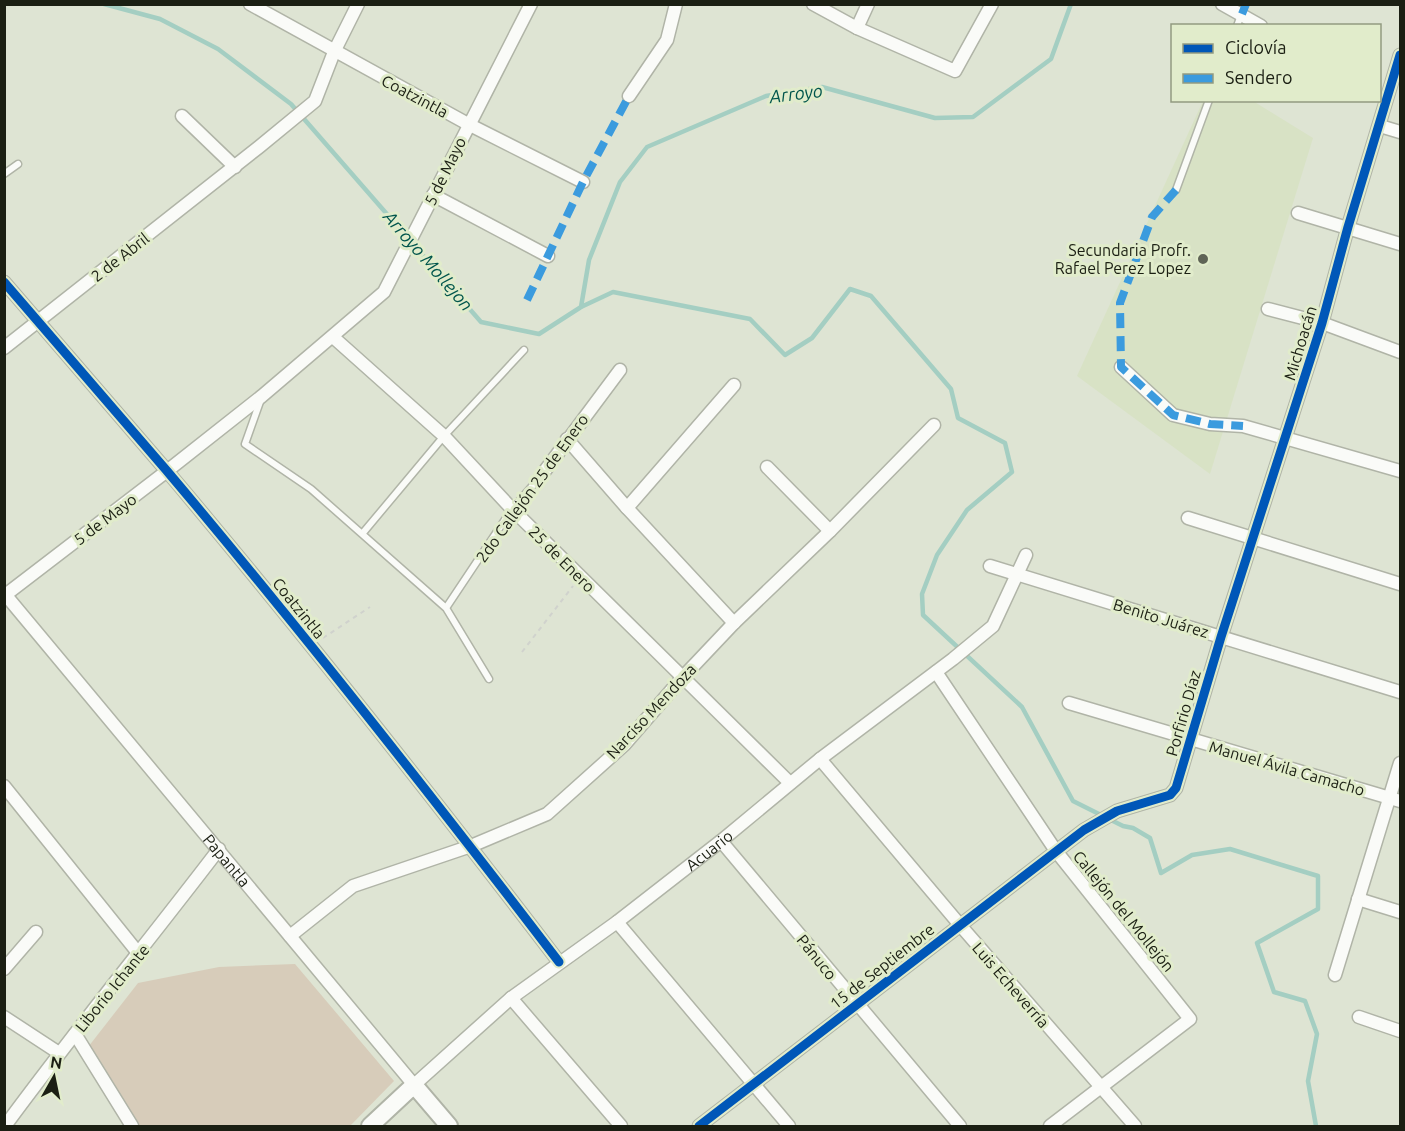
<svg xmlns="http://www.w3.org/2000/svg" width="1405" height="1131" font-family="Ubuntu,sans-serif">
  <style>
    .built { fill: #d8e2c5 }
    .green { fill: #d7ccba }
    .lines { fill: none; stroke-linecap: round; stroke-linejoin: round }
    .stream { stroke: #a4cec2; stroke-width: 4.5 }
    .lane-casing { stroke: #b0b4a7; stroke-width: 9 }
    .street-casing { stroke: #b0b4a7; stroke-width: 15 }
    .secondary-casing { stroke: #b0b4a7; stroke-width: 20 }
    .path { stroke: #d0d2cd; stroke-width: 2; stroke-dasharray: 4.5 4.5; stroke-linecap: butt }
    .lane { stroke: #fafbf8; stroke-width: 6 }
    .street { stroke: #fafbf8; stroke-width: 12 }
    .secondary { stroke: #fafbf8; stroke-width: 16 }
    .quiet { stroke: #3b9bde; stroke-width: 8; stroke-dasharray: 15 8; stroke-linecap: butt }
    .cycleway-casing { stroke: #e1eccb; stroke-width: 13 }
    .cycleway { stroke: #0057b8; stroke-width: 9 }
    .poi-dot { fill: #5f6456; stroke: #e1eccb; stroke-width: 2 }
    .labels { text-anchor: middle; stroke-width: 6; stroke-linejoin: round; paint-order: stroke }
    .street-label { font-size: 16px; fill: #1b1f13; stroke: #e1eccb }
    .poi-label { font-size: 16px; fill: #1b1f13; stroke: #e1eccb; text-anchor: end }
    .water-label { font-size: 18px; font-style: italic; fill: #00554c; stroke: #e1eccb }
  </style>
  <rect width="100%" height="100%" fill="#dee4d3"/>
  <path class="built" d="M1203 101H1253L1313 138 1210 474 1077 376Z"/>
  <path class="green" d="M295 964 394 1081 350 1126H134L85 1051 138 983 219 967Z"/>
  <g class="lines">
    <path class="stream" d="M104 4 160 19 218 49 291 104 481 322 539 334 581 307 613 292 750 319 785 355 812 338 850 289 871 296 951 389 958 418 1005 443 1012 472 967 510 937 555 922 594 923 615 1022 707 1073 801 1123 826 1133 828 1150 838 1161 873 1192 855 1230 849 1318 876V909L1257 943 1274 992 1305 1001 1317 1034 1308 1081 1316 1126
      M581 307 589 260 620 182 647 147 766 96 822 87 935 118 973 117 1051 59 1071 4"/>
    <g class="lane-casing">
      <path id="lane" d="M1237 26 1241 15
        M4 174 18 164
        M1176 190 1209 100
        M261 399 245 444 311 489 446 608 489 679
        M362 534 444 436 524 350
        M446 608 512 509 541 476"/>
    </g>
    <g class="street-casing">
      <g id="street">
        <path d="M250 4 468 124 583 182"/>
        <path d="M813 4 857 28 955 71 992 4"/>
        <path d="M1222 4 1261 26"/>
        <path d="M857 28 868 4"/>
        <path d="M629 96 667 40 676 4"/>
        <path d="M182 116 235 167"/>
        <path d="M1380 126 1400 132"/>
        <path d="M433 195 548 256"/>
        <path d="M1298 213 1400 244"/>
        <path d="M4 282C59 345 113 408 167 471 302 631 432 796 559 962"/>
        <path d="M1268 309 1322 323 1400 352"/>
        <path d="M333 337 444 436 512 509 790 783"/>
        <path d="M4 348 259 147 315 101 334 52 358 4"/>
        <path d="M1121 367 1173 415 1210 424 1243 426 1400 471"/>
        <path d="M567 439 627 508 734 623"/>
        <path d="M767 467 830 531"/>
        <path d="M541 476 620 370"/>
        <path d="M627 508 734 385"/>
        <path d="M1188 518 1400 584"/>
        <path d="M990 566 1400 692"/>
        <path id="s1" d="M4 593 414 1085 511 998 617 922 721 841 820 759 953 659 993 626 1026 555"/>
        <path d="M4 596 167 471 262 396 384 292 531 4"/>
        <path d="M936 672 1056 851 1190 1019 1050 1126"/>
        <path d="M1069 703 1400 801"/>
        <path d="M820 759 960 925 1135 1126"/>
        <path d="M4 786 139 954"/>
        <path d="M721 841 960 1126"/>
        <path d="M1358 899 1400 912"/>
        <path d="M617 922 789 1126"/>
        <path d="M290 936 353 886 471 846 547 814 624 745 682 678 734 623 830 531 934 425"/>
        <path d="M4 969 36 932"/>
        <path d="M1335 975 1400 763"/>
        <path d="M511 998 621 1126"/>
        <path d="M4 1017 59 1053"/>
        <path d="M1359 1017 1400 1031"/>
        <path d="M75 1034 132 1126"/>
        <path d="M5 1126C74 1032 148 942 219 849"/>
        <path d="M699 1126 1084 830 1117 811 1170 795 1176 788 1221 637 1322 323 1348 227 1400 55"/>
      </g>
    </g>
    <g class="secondary-casing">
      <path id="secondary" d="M370 1126 414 1085 449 1126"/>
    </g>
    <path class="path" d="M323 638 370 607
      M522 652 573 586"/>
    <use href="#lane" class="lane"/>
    <use href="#street" class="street"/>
    <use href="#secondary" class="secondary"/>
    <path class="quiet" d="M1242 14 1246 4
      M1176 190 1152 217 1120 303 1121 367 1173 415 1210 424 1243 426
      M527 300 583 182 629 96"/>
    <g class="cycleway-casing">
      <path id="cycleway" d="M4 282C59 345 113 408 167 471 302 631 432 796 559 962
        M699 1126 1084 830 1117 811 1170 795 1176 788 1221 637 1322 323 1348 227 1400 55"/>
    </g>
    <use href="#cycleway" class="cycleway"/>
  </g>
  <circle class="poi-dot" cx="1203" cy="259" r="6"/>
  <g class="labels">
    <g class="street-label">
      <text transform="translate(415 96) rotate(28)" y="6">Coatzintla</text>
      <text transform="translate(445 171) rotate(-64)" y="6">5 de Mayo</text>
      <text transform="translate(120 257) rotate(-38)" y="6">2 de Abril</text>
      <text transform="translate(1300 343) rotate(-73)" y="6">Michoacán</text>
      <text transform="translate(532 488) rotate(-54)" y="6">2do Callejón 25 de Enero</text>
      <text transform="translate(105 519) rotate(-37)" y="6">5 de Mayo</text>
      <text transform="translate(562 559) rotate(45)" y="6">25 de Enero</text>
      <text transform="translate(299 608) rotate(51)" y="6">Coatzintla</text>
      <text transform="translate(1161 618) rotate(17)" y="6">Benito Juárez</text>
      <text transform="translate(651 711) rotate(-47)" y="6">Narciso Mendoza</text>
      <text transform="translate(1183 713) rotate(-74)" y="6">Porfirio Díaz</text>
      <text transform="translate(1287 768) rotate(16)" y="6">Manuel Ávila Camacho</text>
      <text dy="6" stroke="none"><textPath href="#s1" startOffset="1018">Acuario</textPath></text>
      <text dy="6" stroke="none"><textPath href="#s1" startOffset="348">Papantla</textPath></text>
      <text transform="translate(1124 911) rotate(51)" y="6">Callejón del Mollejón</text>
      <text transform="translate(817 957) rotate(51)" y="6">Pánuco</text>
      <text transform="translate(882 966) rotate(-38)" y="6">15 de Septiembre</text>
      <text transform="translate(1011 985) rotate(49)" y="6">Luis Echeverría</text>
      <text transform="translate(112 988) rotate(-51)" y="6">Liborio Ichante</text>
    </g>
    <g class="poi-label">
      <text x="1191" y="256">Secundaria Profr.<tspan x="1191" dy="18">Rafael Perez Lopez</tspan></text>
    </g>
    <g class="water-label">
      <text transform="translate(796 94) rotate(-7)" y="6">Arroyo</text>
      <text transform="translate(428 261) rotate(49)" y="6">Arroyo Mollejon</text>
    </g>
  </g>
  <rect width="1405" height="1131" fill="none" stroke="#1b1f13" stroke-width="12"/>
  <rect x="1171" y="24" width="210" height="78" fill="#e1eccb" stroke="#929a81" stroke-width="1.5"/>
  <rect x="1183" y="44" width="30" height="9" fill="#0057b8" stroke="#929a81" stroke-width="1.5"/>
  <text x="1225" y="54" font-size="18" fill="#1b1f13">Ciclovía</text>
  <rect x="1183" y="74" width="30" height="9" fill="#3b9bde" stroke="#929a81" stroke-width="1.5"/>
  <text x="1225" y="84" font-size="18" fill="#1b1f13">Sendero</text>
  <g transform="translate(54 1077) rotate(9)" stroke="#e1eccb" stroke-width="4.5" paint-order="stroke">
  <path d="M0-4.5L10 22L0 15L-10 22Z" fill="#1b1f13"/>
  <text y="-9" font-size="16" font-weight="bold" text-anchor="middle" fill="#1b1f13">N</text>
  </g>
</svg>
